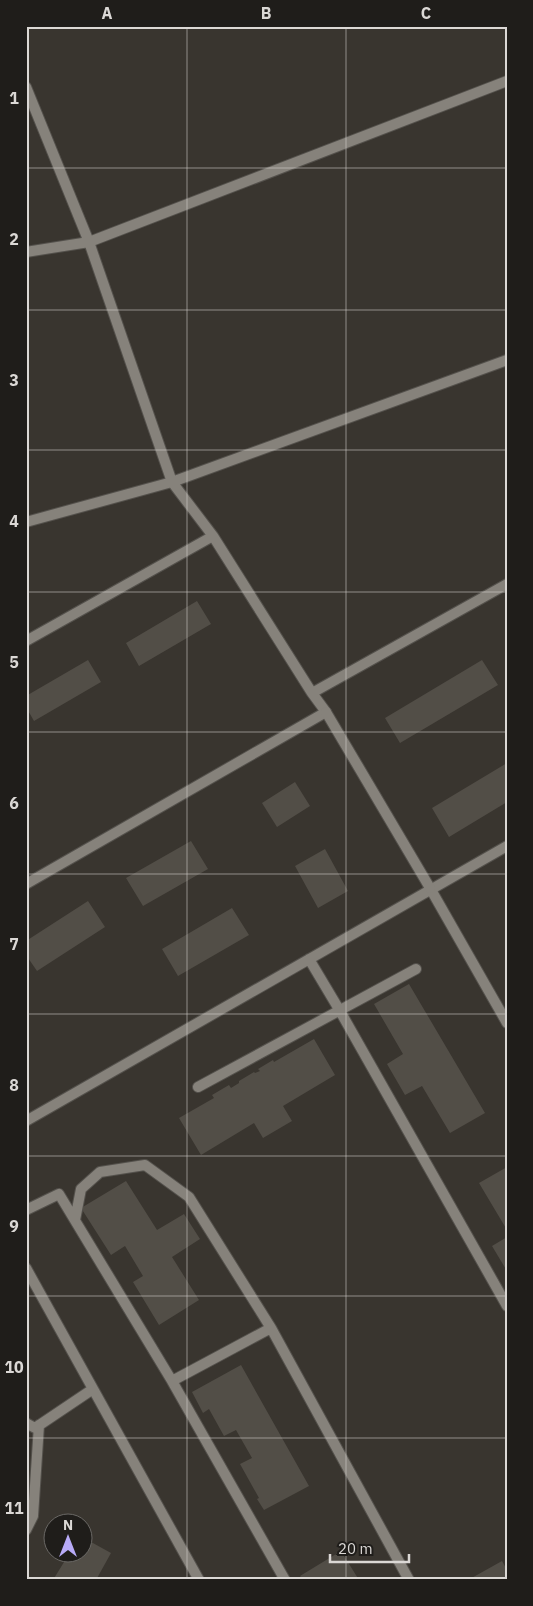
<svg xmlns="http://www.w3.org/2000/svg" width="533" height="1606" font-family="'IBM Plex Sans',sans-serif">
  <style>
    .building { fill: #524e47 }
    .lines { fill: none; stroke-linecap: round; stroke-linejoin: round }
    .lane-casing { stroke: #54514c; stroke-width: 12 }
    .street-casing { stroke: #54514c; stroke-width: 12 }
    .lane { stroke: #86827b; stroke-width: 10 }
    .street { stroke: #86827b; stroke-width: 10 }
    .grid { fill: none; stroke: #dbd8d5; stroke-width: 1; stroke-opacity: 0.55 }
    .neatline { fill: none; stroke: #dbd8d5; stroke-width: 2 }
    .grid-label { font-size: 16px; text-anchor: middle; font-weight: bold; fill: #dbd8d5 }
  </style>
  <rect width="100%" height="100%" fill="#39352f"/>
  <path class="building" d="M197 601 211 624 139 666 126 643Z
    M88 660 101 682 34 721 26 707V696Z
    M482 660 498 685 400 743 385 718Z
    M507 763V802L449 837 432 808Z
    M295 782 310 806 277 827 262 803Z
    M191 841 208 869 143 906 126 878Z
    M325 849 348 891 318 908 295 866Z
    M88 901 105 927 37 971 26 955V941Z
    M232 908 249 935 178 976 162 949Z
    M409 984 485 1113 450 1133 422 1086 405 1095 387 1064 403 1054 374 1004Z
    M314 1039 335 1075 283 1106 292 1121 263 1138 254 1123 201 1155 179 1118 214 1098 212 1095 229 1085 231 1088 239 1083V1081L254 1072 255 1073 260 1071 258 1069 273 1060 274 1062Z
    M507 1167V1230L479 1183Z
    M126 1181 157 1230 184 1214 200 1239 172 1257 199 1300 159 1325 133 1282 143 1276 125 1246 111 1255 81 1208Z
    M507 1237V1271L492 1246Z
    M241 1365 309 1486 264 1510 257 1499 259 1498 240 1464 252 1458 236 1430 224 1436 209 1409 203 1413 192 1392Z
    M82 1537 111 1553 96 1580H53L69 1554H82Z
    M341 1551 359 1580H303L300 1576Z
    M502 1561 507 1570V1580H468Z"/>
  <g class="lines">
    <g class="lane-casing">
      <path id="lane" d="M26 87 89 242 172 482 213 536 312 693 507 584
        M26 252 89 242 507 81
        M26 522 172 482 507 360
        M26 641 213 536
        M26 884 326 712 312 693
        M430 888 507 1023
        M309 959 340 1011 507 1306
        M198 1087 416 969
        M26 1121 507 846
        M26 1210 59 1194 172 1381 285 1580
        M75 1220 81 1189 100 1172 145 1165 189 1197 271 1328
        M26 1268 199 1580
        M172 1381 271 1328 409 1580
        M26 1423 35 1428 93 1389
        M26 1530 33 1516 39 1425"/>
    </g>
    <g class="street-casing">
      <path id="street" d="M326 712 430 888"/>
    </g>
    <use href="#lane" class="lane"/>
    <use href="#street" class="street"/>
  </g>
  <path class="grid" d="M187 26V1580M346 26V1580M26 168H507M26 310H507M26 450H507M26 592H507M26 732H507M26 874H507M26 1014H507M26 1156H507M26 1296H507M26 1438H507"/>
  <rect width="533" height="1606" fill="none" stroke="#1f1d1a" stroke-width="55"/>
  <g transform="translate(68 1538)"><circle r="24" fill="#1f1d1a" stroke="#6a6865"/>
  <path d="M0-4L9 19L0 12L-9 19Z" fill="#b8abf7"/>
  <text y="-8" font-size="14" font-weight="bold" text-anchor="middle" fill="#dbd8d5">N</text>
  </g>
  <path d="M330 1554v8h79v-8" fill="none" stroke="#dbd8d5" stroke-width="2.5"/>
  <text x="338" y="1554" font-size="15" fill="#dbd8d5" stroke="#1f1d1a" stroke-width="4" paint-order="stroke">20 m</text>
  <rect x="28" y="28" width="478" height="1550" class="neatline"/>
  <g class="grid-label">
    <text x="107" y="19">A</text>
    <text x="266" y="19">B</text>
    <text x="426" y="19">C</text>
    <text x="14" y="104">1</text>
    <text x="14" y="245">2</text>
    <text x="14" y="386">3</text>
    <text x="14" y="527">4</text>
    <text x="14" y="668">5</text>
    <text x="14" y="809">6</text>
    <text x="14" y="950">7</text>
    <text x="14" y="1091">8</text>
    <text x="14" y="1232">9</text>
    <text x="14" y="1373">10</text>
    <text x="14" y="1514">11</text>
  </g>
</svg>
